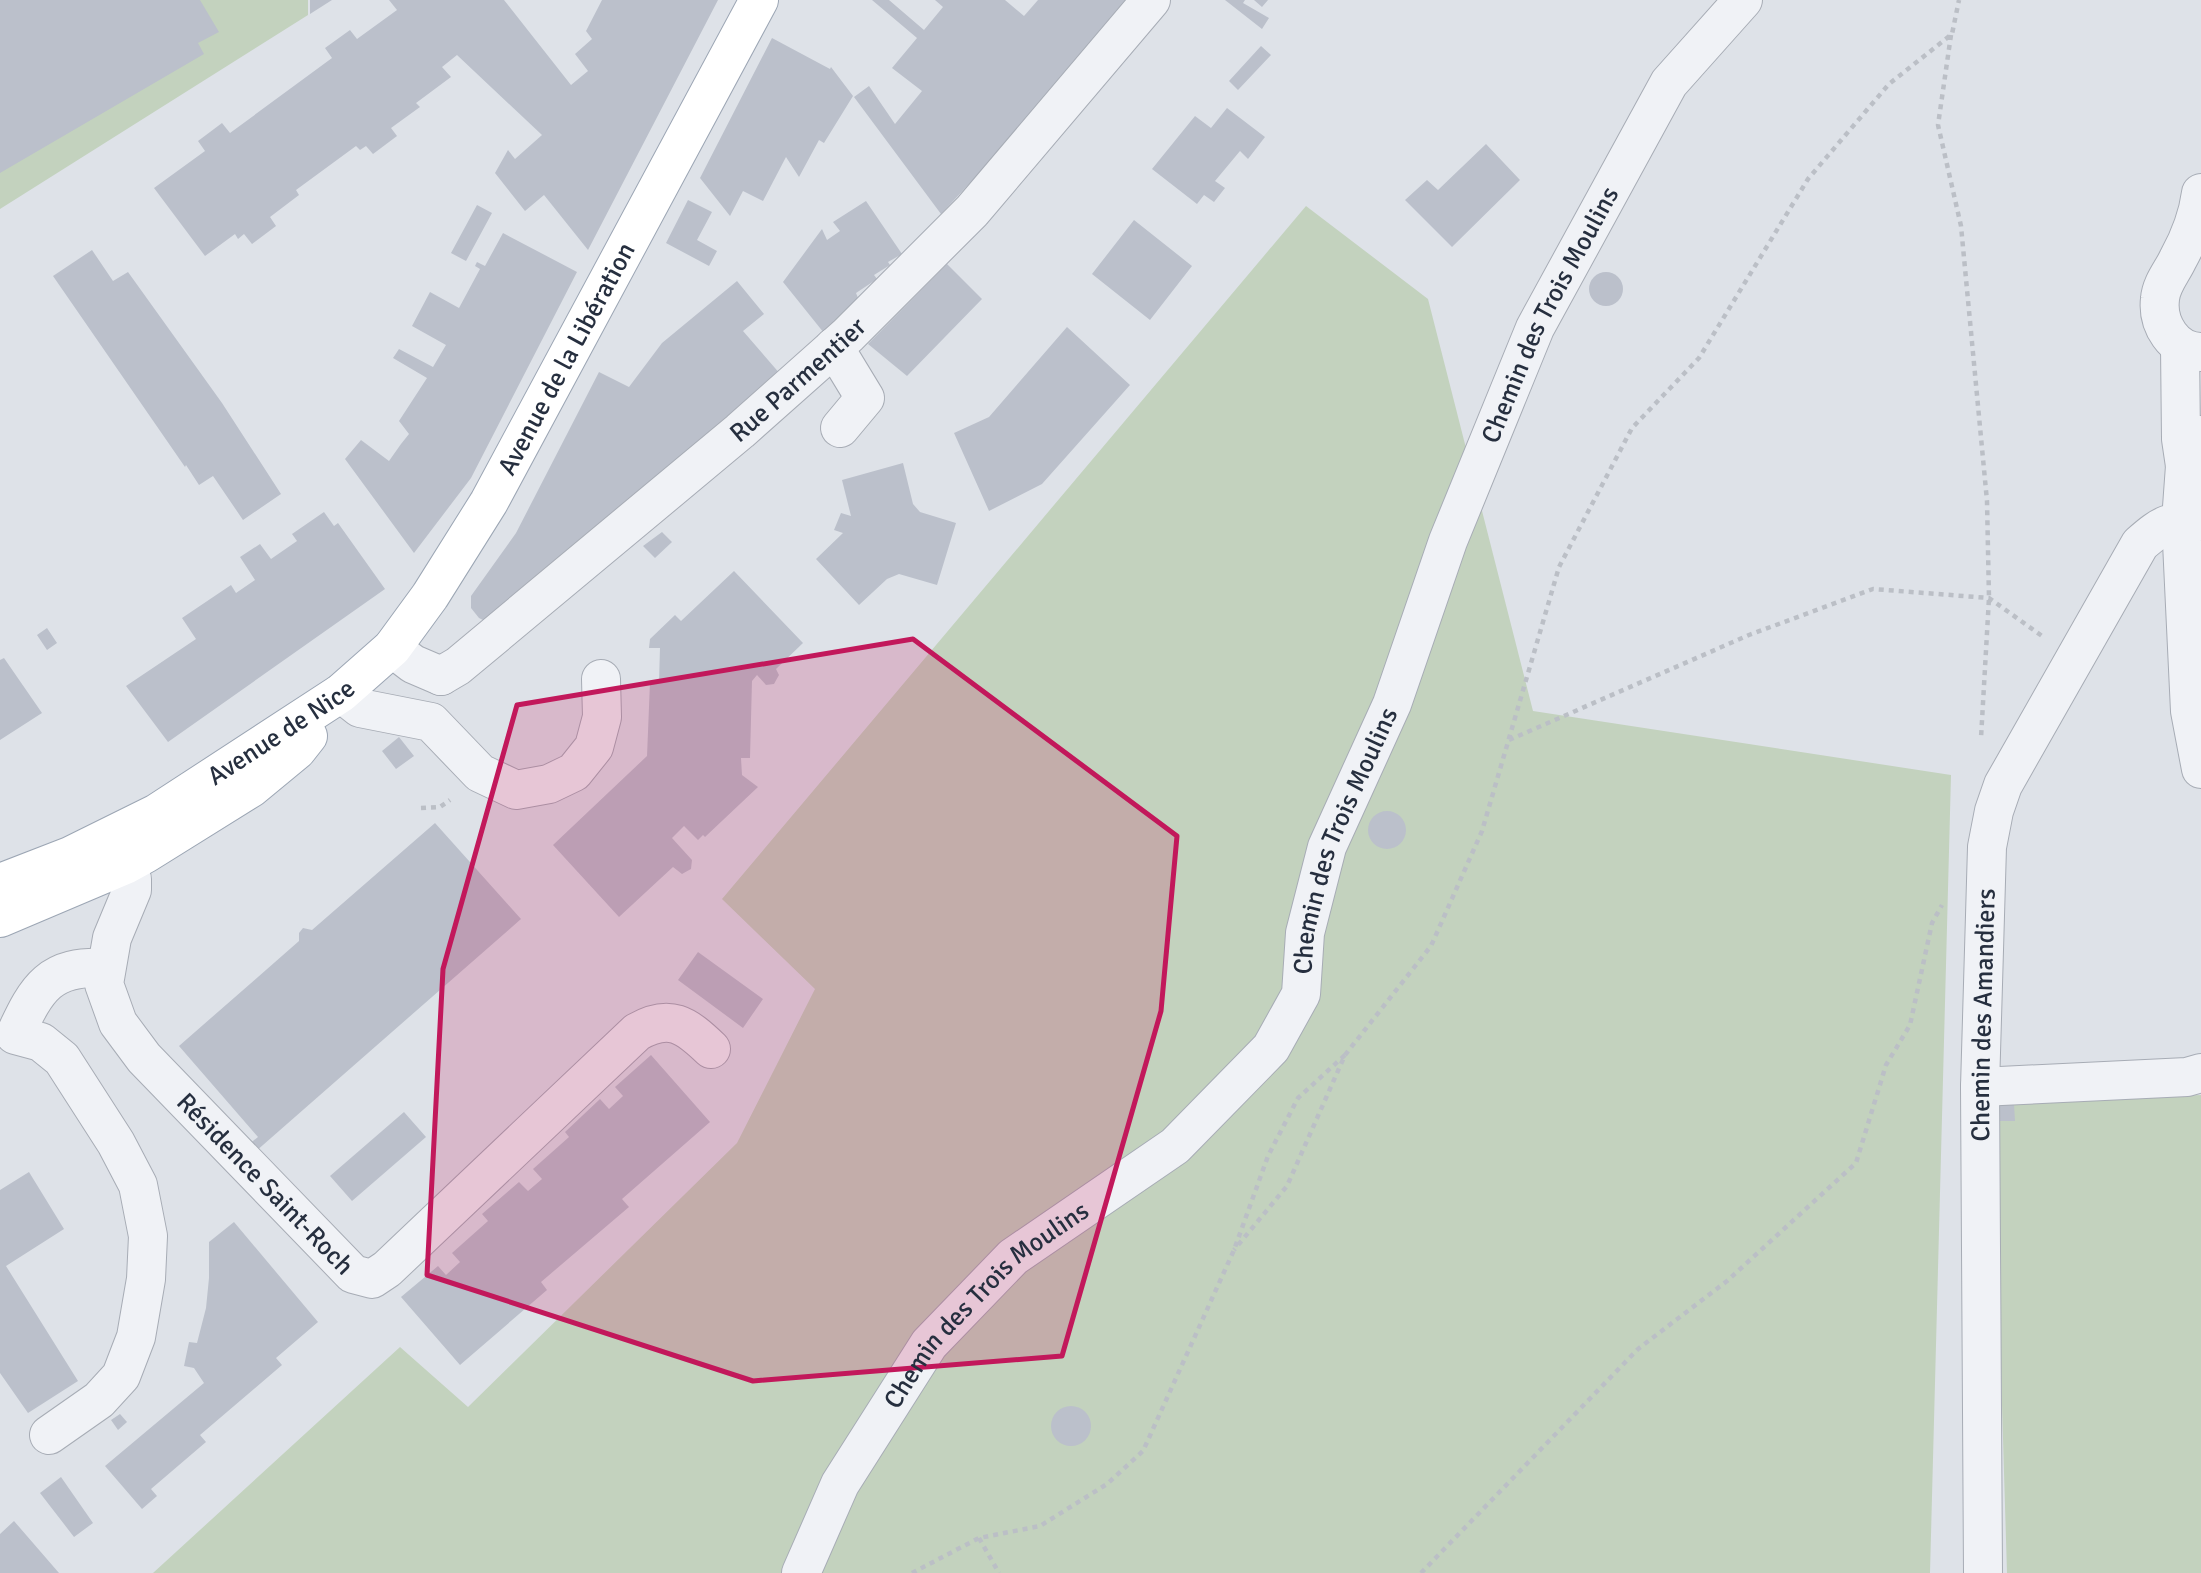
<svg xmlns="http://www.w3.org/2000/svg" width="2201" height="1573" font-family="Signika,sans-serif">
  <style>
    .green { fill: #c3d2be }
    .building { fill: #bbc0cb }
    .lines { fill: none; stroke-linecap: round; stroke-linejoin: round }
    .minor-casing { stroke: #a7acb5; stroke-width: 40 }
    .major-casing { stroke: #9ca6b4; stroke-width: 40 }
    .path { stroke: #bbbfc6; stroke-width: 4.5; stroke-dasharray: 5 5; stroke-linecap: butt }
    .minor { stroke: #f0f2f6; stroke-width: 38 }
    .major { stroke: #fff; stroke-width: 38 }
    .marked { fill: #c2185b; fill-opacity: 0.2; stroke: #c2185b; stroke-width: 5; stroke-linejoin: round }
    .labels { text-anchor: middle; stroke-width: 5; stroke-linejoin: round; paint-order: stroke }
    .street-label { font-size: 26px; fill: #262f3f; stroke: #edf0f6 }
  </style>
  <rect width="100%" height="100%" fill="#dee2e8"/>
  <path class="green" d="M0 0H308V15L0 209Z
    M1306 206 1428 299 1533 711 1951 775 1930 1573H153L400 1347 468 1407 737 1143 815 989 722 899Z
    M2201 1095V1573H2007L1993 1103Z"/>
  <path class="building" d="M0 0H200L219 32 198 43 204 54 0 173Z
    M310 0H332L310 14Z
    M389 0H504L571 85 588 71 575 54 592 39 586 31 602 0H718L588 250 544 195 525 211 495 173 508 150 515 159 542 135 457 55 442 67 451 77 416 103 420 107 391 128 397 136 373 154 366 146 360 150 356 146 296 190 299 195 270 217 276 226 252 244 244 234 238 239 235 234 205 256 154 188 205 151 198 141 222 123 230 133 332 58 325 48 350 30 357 39 397 10Z
    M872 0H889L924 30 943 7 935 0H1005L1024 16 1038 0H1126L982 170 941 214 854 97 869 86 895 124 922 91 892 68 917 38Z
    M1225 0H1245L1243 3 1269 18 1262 29Z
    M1254 0H1268L1262 7Z
    M772 38 830 69 831 67 853 96 824 143 819 140 799 177 786 157 763 201 743 191 730 216 700 178Z
    M1261 46 1271 55 1238 90 1229 81Z
    M1227 108 1265 137 1248 159 1240 151 1215 181 1225 188 1214 202 1204 195 1197 204 1152 169 1195 116 1211 128Z
    M1486 144 1520 180 1452 247 1405 200 1427 180 1438 190Z
    M688 200 712 212 697 240 717 251 709 266 666 243Z
    M866 201 902 254 888 262 890 265 874 275 877 279 856 293 858 298 824 333 783 282 822 229 827 240 840 231 833 222Z
    M477 205 492 213 466 261 451 253Z
    M1134 220 1192 266 1150 320 1092 274Z
    M503 233 577 272 471 478 414 553 345 459 361 440 389 461 401 444 409 434 399 421 427 378 393 358 399 349 433 367 446 345 412 326 430 292 459 308 480 269 475 266 477 262 485 266Z
    M92 250 113 281 128 272 222 403 281 494 243 520 213 476 199 485 186 465 185 467 53 276Z
    M947 264 982 299 907 376 868 344Z
    M1589 289a17 17 0 1 1 34 0a17 17 0 1 1-34 0Z
    M737 281 764 314 743 331 781 375 485 621 479 618 471 608V596L516 533 599 372 629 387 662 343Z
    M1067 327 1130 385 1042 484 989 511 954 433 989 417Z
    M903 463 913 504 920 512 956 523 937 585 899 574 887 579 859 605 816 559 843 533 834 530 841 513 851 516 842 480Z
    M324 512 334 526 338 523 385 589 168 742 126 686 196 639 182 618 231 585 236 593 255 580 240 557 260 544 271 559 297 541 292 534Z
    M662 532 672 542 655 558 643 546Z
    M734 571 803 643 776 669 779 675 774 684 766 685 757 675 752 681 750 758H741L742 775 758 787 705 837 703 835 698 840 684 826 672 838 692 860 691 869 682 874 673 867 619 917 553 845 647 756 650 682H659L660 648H649L650 639 675 615 681 621Z
    M47 628 57 643 47 650 37 635Z
    M4 658 42 713 0 740V660Z
    M399 737 414 756 396 769 382 751Z
    M1368 830a19 19 0 1 1 38 0a19 19 0 1 1-38 0Z
    M435 823 521 919 255 1152 248 1145 258 1137 179 1046 299 941V933L303 928 312 930Z
    M698 952 763 999 743 1028 678 980Z
    M651 1055 710 1122 622 1199 629 1207 541 1282 547 1290 460 1365 401 1297 438 1266 446 1275 460 1262 452 1253 488 1221 482 1214 519 1182 528 1191 542 1179 533 1169 569 1137 565 1132 600 1099 609 1109 623 1096 615 1087Z
    M2014 1104 2015 1121H1993V1105Z
    M404 1112 426 1137 352 1201 330 1176Z
    M29 1172 64 1229 6 1266 78 1381 28 1413 0 1373V1190Z
    M234 1222 318 1322 276 1358 282 1365 200 1435 206 1442 151 1489 157 1496 142 1509 105 1466 204 1383 194 1368 184 1366 189 1342 197 1343 206 1308 209 1278V1242Z
    M1051 1426a20 20 0 1 1 40 0a20 20 0 1 1-40 0Z
    M120 1414 127 1422 118 1430 111 1420Z
    M61 1477 93 1523 74 1537 40 1493Z
    M14 1521 59 1573H0V1534Z"/>
  <g class="lines">
    <g class="minor-casing">
      <g id="minor">
        <path d="M2201 193C2198 216 2189 239 2178 259 2172 272 2161 284 2160 299 2157 324 2174 352 2201 352"/>
        <path d="M834 347 865 398 840 428"/>
        <path d="M2180 347 2181 439 2185 466 2201 435"/>
        <path d="M2185 466 2181 521 2190 711 2201 769"/>
        <path d="M392 648 413 664 441 676"/>
        <path id="s1" d="M441 676 458 666 740 431 848 335 972 211 1151 0"/>
        <path d="M341 693 360 708 431 722 480 773 516 790 549 784 574 772 594 747 602 717 601 679"/>
        <path id="s2" d="M125 865 132 879V890L112 938 104 984 118 1023 144 1058 353 1274 372 1279 387 1269 637 1032C670 1013 686 1025 711 1049"/>
        <path d="M1980 1087 2187 1077 2201 1073"/>
        <path d="M49 1435 99 1400 121 1376 136 1337 146 1279 148 1236 138 1185 116 1143 62 1059 41 1042 15 1035C37 987 50 965 106 968"/>
        <path id="s3" d="M801 1573 840 1484 929 1344 1013 1257 1175 1146 1271 1048 1301 994 1305 933 1327 847 1392 704 1448 541 1535 328 1669 83 1743 0"/>
        <path id="s4" d="M1983 1573 1980 1087 1987 847 1994 811 2003 785 2140 544C2164 523 2169 521 2201 521"/>
      </g>
    </g>
    <g class="major-casing">
      <g id="major">
        <path id="s5" d="M0 883 70 856 157 813 341 693 392 648 430 596 489 502 759 0"/>
        <path d="M0 918 125 865 145 854 251 788 297 750 308 736"/>
      </g>
    </g>
    <path class="path" d="M1951 35 1938 125 1961 226 1987 501 1989 598 1981 738
      M1509 740 1749 635 1873 589 1989 598 2042 636
      M421 808 440 807 450 800
      M1345 1055 1431 946 1482 831 1559 567 1632 428 1699 358 1808 179 1889 84 1952 34 1959 0
      M979 1538 999 1573
      M912 1573 979 1538 1040 1526 1107 1484 1143 1451 1234 1250 1268 1156 1298 1098 1345 1055 1287 1186 1234 1250
      M1421 1573 1638 1349 1727 1281 1856 1163 1886 1065 1910 1025 1932 923 1942 905"/>
    <use href="#minor" class="minor"/>
    <use href="#major" class="major"/>
  </g>
  <path class="marked" d="M913 639 1177 836 1161 1011 1062 1356 753 1381 427 1275 443 969 517 705Z"/>
  <g class="labels">
    <g class="street-label">
      <text dy="9" stroke="none"><textPath href="#s3" startOffset="1507">Chemin des Trois Moulins</textPath></text>
      <text dy="9" stroke="none"><textPath href="#s5" startOffset="798">Avenue de la Libération</textPath></text>
      <text dy="9" stroke="none"><textPath href="#s1" startOffset="464">Rue Parmentier</textPath></text>
      <text dy="9" stroke="none"><textPath href="#s5" startOffset="320">Avenue de Nice</textPath></text>
      <text dy="9" stroke="none"><textPath href="#s3" startOffset="940">Chemin des Trois Moulins</textPath></text>
      <text dy="9" stroke="none"><textPath href="#s4" startOffset="558">Chemin des Amandiers</textPath></text>
      <text dy="9" stroke="none"><textPath href="#s2" startOffset="385">Résidence Saint-Roch</textPath></text>
      <text dy="9" stroke="none"><textPath href="#s3" startOffset="331">Chemin des Trois Moulins</textPath></text>
    </g>
  </g>
</svg>
